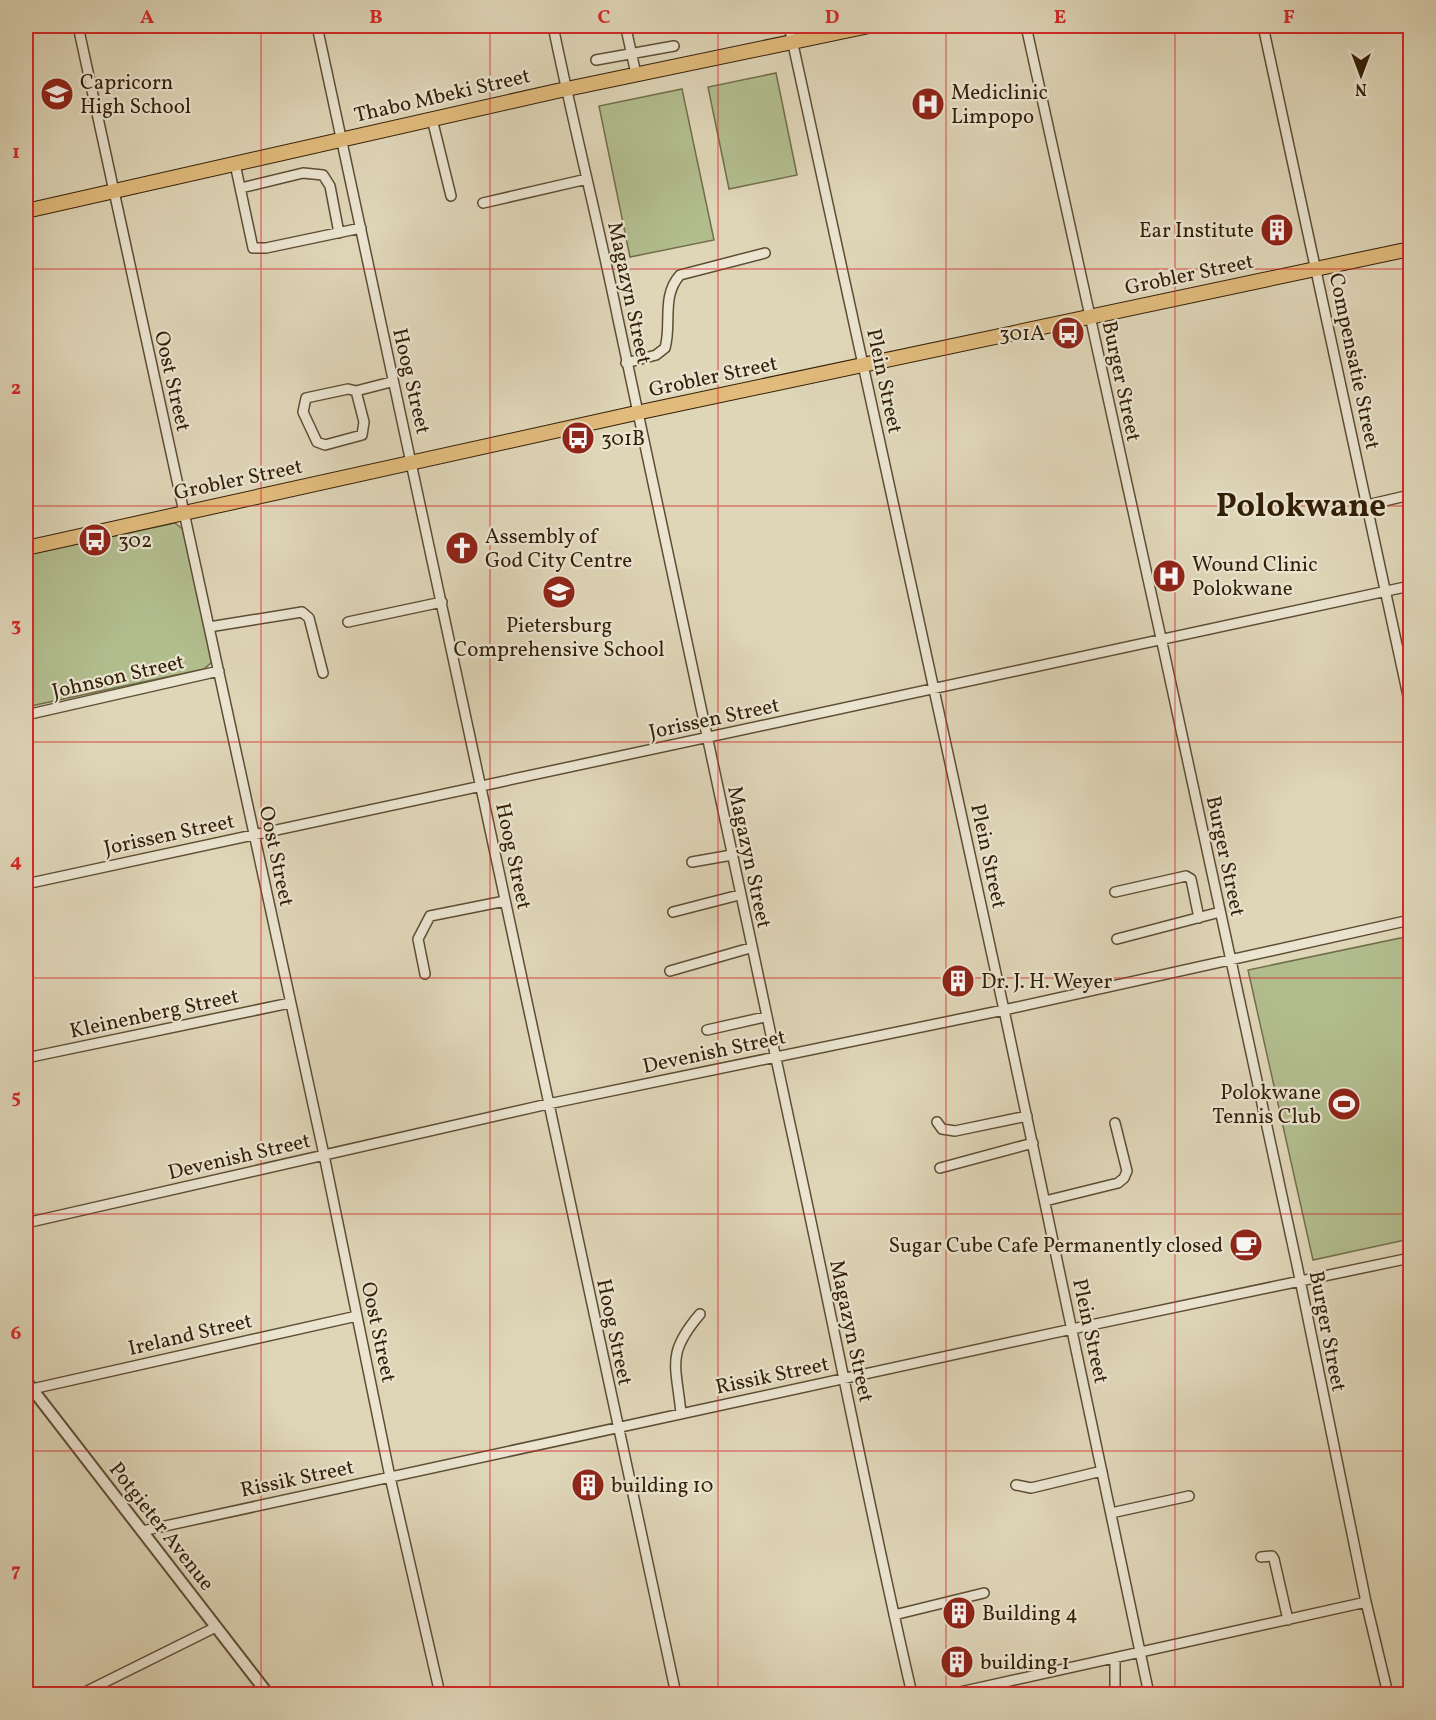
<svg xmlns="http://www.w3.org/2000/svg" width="1436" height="1720" font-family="Vollkorn,serif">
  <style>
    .green { fill: #b2bd8e; stroke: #726e4a; stroke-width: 1.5 }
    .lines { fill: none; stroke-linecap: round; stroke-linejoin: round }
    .minor-casing { stroke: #5e4d32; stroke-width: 12 }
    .tertiary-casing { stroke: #5e4d32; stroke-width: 14 }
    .primary-casing { stroke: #331f06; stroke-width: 16 }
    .minor { stroke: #eae4d1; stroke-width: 9 }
    .tertiary { stroke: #eae4d1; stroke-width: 10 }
    .primary { stroke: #e0bb7c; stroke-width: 14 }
    .grid { fill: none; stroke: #d62828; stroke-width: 1.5; stroke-opacity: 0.55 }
    .labels { text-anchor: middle; stroke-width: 4.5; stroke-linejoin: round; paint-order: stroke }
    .poi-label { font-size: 21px; fill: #331f06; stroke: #eae4d1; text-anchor: start }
    .street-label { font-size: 21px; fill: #331f06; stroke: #eae4d1 }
    .town-label { font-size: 33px; font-weight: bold; fill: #331f06; stroke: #eae4d1 }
    .neatline { fill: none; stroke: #d62828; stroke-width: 2 }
    .grid-label { font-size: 20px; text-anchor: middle; font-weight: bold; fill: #d62828 }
  </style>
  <rect width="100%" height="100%" fill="#dfd6b8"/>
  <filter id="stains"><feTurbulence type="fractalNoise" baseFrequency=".00333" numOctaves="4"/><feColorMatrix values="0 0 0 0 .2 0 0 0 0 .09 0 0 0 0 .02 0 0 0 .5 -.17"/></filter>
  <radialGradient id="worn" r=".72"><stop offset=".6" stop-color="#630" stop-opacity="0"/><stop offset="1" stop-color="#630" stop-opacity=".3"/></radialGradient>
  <path class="green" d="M776 73 797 175 729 189 708 87Z
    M682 89 714 240 630 257 599 106Z
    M175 523 185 531 212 662 204 669 26 707V555Z
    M1410 936V1239L1313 1260 1248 970Z"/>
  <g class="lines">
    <g class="minor-casing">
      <path id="minor" d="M78 26 324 1155 390 1477 440 1694
        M317 26 676 1694
        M553 26C573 124 598 221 618 319 673 588 732 856 790 1124 832 1314 868 1505 912 1694
        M789 26 1004 1010 1149 1694
        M1026 26 1163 647 1297 1265 1366 1602 1388 1694
        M1263 26 1410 705
        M1359 26 1360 27
        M627 33 636 74
        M596 60 674 46
        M432 119 451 196
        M235 164 253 248H266L361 228
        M241 188 303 173 323 175 330 186 339 233
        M483 203 587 179
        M626 363 656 355 665 348C672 324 661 296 680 275L765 253
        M356 391 364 422 362 435 325 445 317 442 303 412 306 398 348 389 356 391 391 382
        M1367 505 1410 495
        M348 622 442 602
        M209 627 302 612 309 618 323 673
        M26 715 219 671
        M692 862 732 855
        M26 884 1410 586
        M1115 892 1186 876 1191 879 1199 918
        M673 912 739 895
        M1117 939 1220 912
        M670 971 750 948
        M425 974 418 939 430 916 505 901
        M707 1030 765 1017
        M26 1058 290 1003
        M937 1122 942 1129 955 1131 1027 1116
        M940 1168 1033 1143
        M1045 1201 1118 1183 1124 1178 1127 1171 1115 1123
        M26 1223 548 1104 1004 1010 1410 920
        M32 1389 357 1316
        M681 1413C676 1364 666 1354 700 1314
        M1016 1485 1031 1488 1102 1471
        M1111 1513 1189 1496
        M142 1531 1072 1329 1410 1258
        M1261 1557 1272 1556 1274 1559 1288 1620
        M894 1615 984 1593
        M1115 1659V1694
        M81 1694 216 1627
        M951 1694 1366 1602"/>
    </g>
    <g class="tertiary-casing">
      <path id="tertiary" d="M26 1381 268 1694"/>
    </g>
    <g class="primary-casing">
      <path id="primary" d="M26 211 557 91 869 26
        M26 548 636 413 1410 249"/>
    </g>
    <use href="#minor" class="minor"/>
    <use href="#tertiary" class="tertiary"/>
    <use href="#primary" class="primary"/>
  </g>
  <path class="grid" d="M261 26V1694M490 26V1694M718 26V1694M946 26V1694M1175 26V1694M26 269H1410M26 506H1410M26 742H1410M26 978H1410M26 1214H1410M26 1451H1410"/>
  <defs>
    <g id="school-disc" transform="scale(1.725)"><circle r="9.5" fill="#8f2418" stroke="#eae4d1"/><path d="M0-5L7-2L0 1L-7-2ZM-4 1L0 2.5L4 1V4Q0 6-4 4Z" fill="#fff"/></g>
    <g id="hospital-disc" transform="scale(1.725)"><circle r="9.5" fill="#8f2418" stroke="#eae4d1"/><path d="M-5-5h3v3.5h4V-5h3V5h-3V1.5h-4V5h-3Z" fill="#fff"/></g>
    <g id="building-disc" transform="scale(1.725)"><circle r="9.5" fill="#8f2418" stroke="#eae4d1"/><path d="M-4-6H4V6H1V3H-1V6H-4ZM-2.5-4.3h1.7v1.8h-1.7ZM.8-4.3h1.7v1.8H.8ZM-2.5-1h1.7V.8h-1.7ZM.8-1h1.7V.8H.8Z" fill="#fff"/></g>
    <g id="bus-disc" transform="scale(1.725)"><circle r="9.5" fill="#8f2418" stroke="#eae4d1"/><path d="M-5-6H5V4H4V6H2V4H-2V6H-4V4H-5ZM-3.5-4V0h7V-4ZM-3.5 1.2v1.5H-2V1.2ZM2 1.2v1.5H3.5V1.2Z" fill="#fff"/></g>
    <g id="church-disc" transform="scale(1.725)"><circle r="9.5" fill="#8f2418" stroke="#eae4d1"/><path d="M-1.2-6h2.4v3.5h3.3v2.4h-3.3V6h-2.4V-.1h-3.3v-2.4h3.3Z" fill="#fff"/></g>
    <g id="stadium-disc" transform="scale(1.725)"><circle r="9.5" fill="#8f2418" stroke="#eae4d1"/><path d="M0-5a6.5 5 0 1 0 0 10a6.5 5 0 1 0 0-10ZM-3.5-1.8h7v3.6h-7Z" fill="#fff"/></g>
    <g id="cafe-disc" transform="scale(1.725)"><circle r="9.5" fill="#8f2418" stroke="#eae4d1"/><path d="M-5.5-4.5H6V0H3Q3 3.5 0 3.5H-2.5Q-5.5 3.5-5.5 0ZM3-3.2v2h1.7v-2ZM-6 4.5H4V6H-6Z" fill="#fff"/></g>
  </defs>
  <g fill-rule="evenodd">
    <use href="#school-disc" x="57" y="94"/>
    <use href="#hospital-disc" x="928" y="104"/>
    <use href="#building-disc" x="1277" y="230"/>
    <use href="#bus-disc" x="1068" y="333"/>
    <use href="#bus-disc" x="578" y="438"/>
    <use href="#bus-disc" x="95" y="540"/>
    <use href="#church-disc" x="462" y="548"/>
    <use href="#hospital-disc" x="1169" y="576"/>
    <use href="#school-disc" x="559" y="592"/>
    <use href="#building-disc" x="958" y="981"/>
    <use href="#stadium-disc" x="1344" y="1104"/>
    <use href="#cafe-disc" x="1246" y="1245"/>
    <use href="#building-disc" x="588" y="1485"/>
    <use href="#building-disc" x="959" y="1613"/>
    <use href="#building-disc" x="957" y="1662"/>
  </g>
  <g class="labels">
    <g class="poi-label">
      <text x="80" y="89">Capricorn<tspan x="80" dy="24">High School</tspan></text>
      <text x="951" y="99">Mediclinic<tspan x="951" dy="24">Limpopo</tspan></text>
      <text x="1254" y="237" text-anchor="end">Ear Institute</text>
      <text x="1045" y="340" text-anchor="end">301A</text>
      <text x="601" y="445">301B</text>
      <text x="485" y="543">Assembly of<tspan x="485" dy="24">God City Centre</tspan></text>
      <text x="118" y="547">302</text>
      <text x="1192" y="571">Wound Clinic<tspan x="1192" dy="24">Polokwane</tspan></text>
      <text x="559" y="632" text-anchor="middle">Pietersburg<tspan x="559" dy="24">Comprehensive School</tspan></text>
      <text x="981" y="988">Dr. J. H. Weyer</text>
      <text x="1321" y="1099" text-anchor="end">Polokwane<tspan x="1321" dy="24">Tennis Club</tspan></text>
      <text x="1223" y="1252" text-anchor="end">Sugar Cube Cafe Permanently closed</text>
      <text x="611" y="1492">building 10</text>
      <text x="982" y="1620">Building 4</text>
      <text x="980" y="1669">building 1</text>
    </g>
    <g class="street-label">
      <text transform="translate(442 95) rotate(-13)" y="7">Thabo Mbeki Street</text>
      <text transform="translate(1189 274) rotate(-12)" y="7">Grobler Street</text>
      <text transform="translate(630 293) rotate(78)" y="7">Magazyn Street</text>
      <text transform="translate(1355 361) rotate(78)" y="7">Compensatie Street</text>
      <text transform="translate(713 376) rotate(-12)" y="7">Grobler Street</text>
      <text transform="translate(173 381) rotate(77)" y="7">Oost Street</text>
      <text transform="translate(412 381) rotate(77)" y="7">Hoog Street</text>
      <text transform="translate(885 381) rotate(78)" y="7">Plein Street</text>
      <text transform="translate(1122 381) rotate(78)" y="7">Burger Street</text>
      <text transform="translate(238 479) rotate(-12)" y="7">Grobler Street</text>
      <text transform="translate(118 676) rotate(-13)" y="7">Johnson Street</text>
      <text transform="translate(714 718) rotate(-12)" y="7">Jorissen Street</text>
      <text transform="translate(169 834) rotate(-12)" y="7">Jorissen Street</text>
      <text transform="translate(277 856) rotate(78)" y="7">Oost Street</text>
      <text transform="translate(514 856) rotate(78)" y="7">Hoog Street</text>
      <text transform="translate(989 856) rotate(78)" y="7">Plein Street</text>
      <text transform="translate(1226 856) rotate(78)" y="7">Burger Street</text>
      <text transform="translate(750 857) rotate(78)" y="7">Magazyn Street</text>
      <text transform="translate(154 1013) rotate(-12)" y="7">Kleinenberg Street</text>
      <text transform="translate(714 1051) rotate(-12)" y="7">Devenish Street</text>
      <text transform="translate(239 1156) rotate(-13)" y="7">Devenish Street</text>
      <text transform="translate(852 1331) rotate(78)" y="7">Magazyn Street</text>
      <text transform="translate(1091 1331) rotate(78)" y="7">Plein Street</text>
      <text transform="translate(1328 1331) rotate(79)" y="7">Burger Street</text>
      <text transform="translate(379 1332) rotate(78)" y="7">Oost Street</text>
      <text transform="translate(615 1332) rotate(78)" y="7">Hoog Street</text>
      <text transform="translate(190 1334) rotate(-13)" y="7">Ireland Street</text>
      <text transform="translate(772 1375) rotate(-12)" y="7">Rissik Street</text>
      <text transform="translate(297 1478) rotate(-12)" y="7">Rissik Street</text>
      <text transform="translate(162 1526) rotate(52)" y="7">Potgieter Avenue</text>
    </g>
    <g class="town-label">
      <text x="1301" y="516">Polokwane</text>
    </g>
  </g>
  <rect width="1436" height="1720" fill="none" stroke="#dfd6b8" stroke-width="66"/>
  <g transform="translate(1361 75) rotate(180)" stroke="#eae4d1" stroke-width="4.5" paint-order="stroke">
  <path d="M0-4.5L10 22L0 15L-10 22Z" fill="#331f06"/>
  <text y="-9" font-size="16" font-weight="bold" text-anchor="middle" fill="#331f06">N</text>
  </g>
  <rect x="33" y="33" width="1370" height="1654" class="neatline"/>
  <g class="grid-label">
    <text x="147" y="23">A</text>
    <text x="376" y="23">B</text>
    <text x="604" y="23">C</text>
    <text x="832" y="23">D</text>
    <text x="1060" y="23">E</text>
    <text x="1289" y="23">F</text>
    <text x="16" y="158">1</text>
    <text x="16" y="394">2</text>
    <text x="16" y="631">3</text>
    <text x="16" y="867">4</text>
    <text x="16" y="1103">5</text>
    <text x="16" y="1339">6</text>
    <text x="16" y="1576">7</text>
  </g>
  <rect width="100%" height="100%" filter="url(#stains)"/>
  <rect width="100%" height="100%" fill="url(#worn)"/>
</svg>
